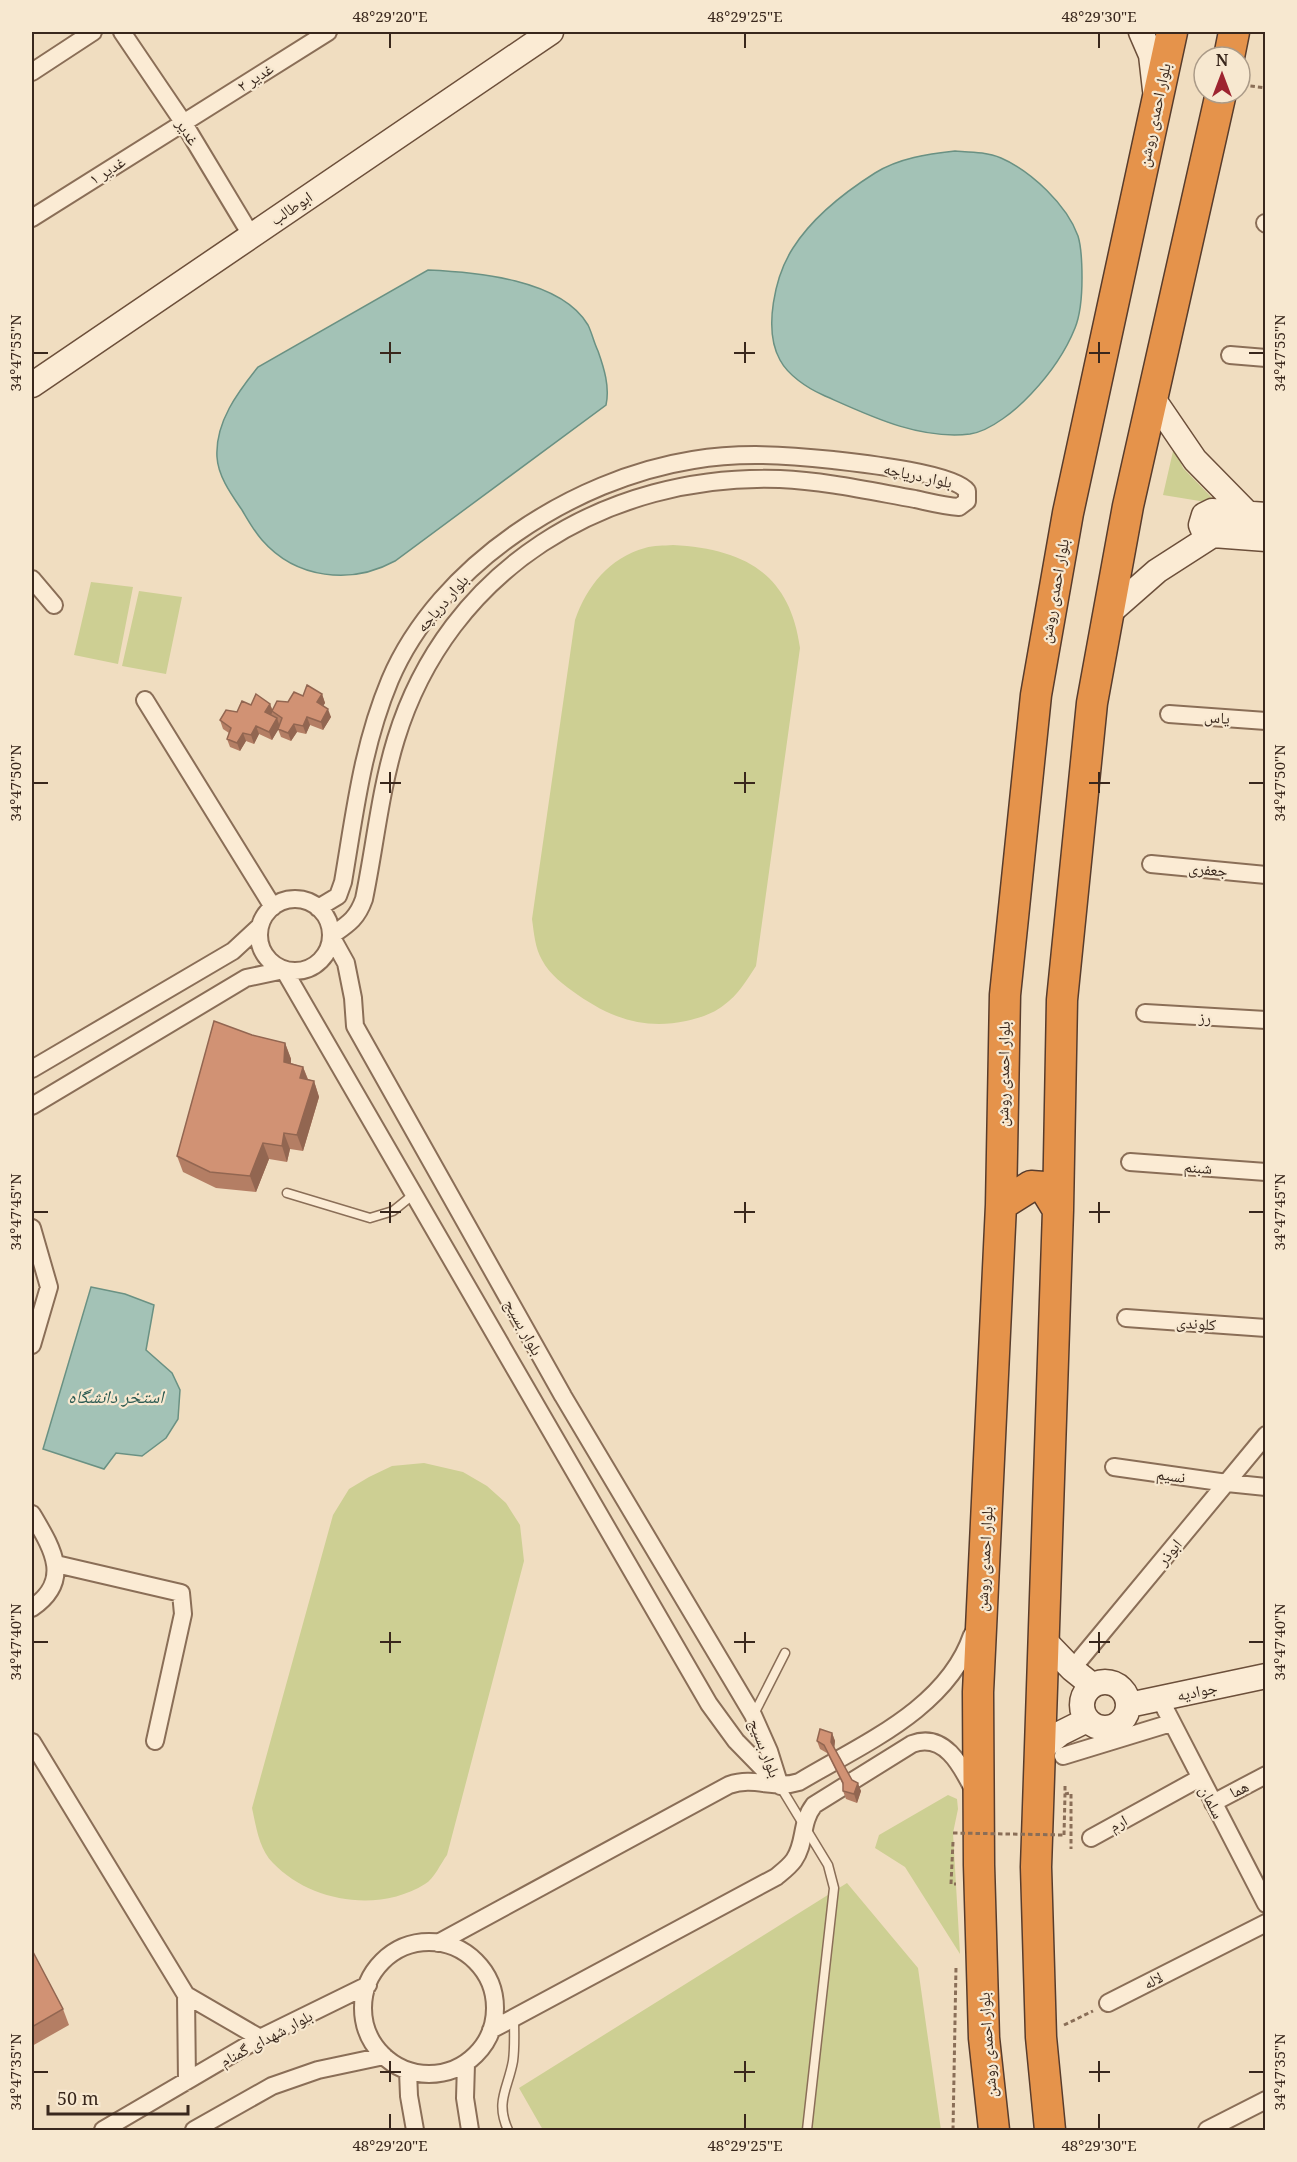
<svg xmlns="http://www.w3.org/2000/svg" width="1297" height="2162" font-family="'Noto Serif','Noto Naskh Arabic',serif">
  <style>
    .green { fill: #cdcf93 }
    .water { fill: #a3c2b6; stroke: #6a9183; stroke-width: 1.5 }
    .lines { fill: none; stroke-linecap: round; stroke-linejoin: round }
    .lane-casing { stroke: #8a6e57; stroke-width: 11 }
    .street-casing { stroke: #8a6e57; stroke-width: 20 }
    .secondary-casing { stroke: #6c4f3a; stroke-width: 27 }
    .highway-casing { stroke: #583c2c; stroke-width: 33 }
    .path { stroke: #8a6e57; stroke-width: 3; stroke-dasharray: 4.5 3; stroke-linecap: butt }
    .lane { stroke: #fbebd4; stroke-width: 8 }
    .street { stroke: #fbebd4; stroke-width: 16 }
    .secondary { stroke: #fbebd4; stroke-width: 24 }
    .highway { stroke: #e5934b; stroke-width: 30 }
    .path-bridge { stroke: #8a6e57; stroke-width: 3; stroke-dasharray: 4.5 3; stroke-linecap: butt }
    .wall { fill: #b47e64 }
    .shaded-wall { fill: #926651 }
    .building { fill: #d19274; stroke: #926651; stroke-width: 1.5 }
    .ticks { fill: none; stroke: #39271c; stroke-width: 2 }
    .labels { text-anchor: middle; stroke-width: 4.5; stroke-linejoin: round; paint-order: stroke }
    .street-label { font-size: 16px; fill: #39271c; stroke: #f7e8d0 }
    .water-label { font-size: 18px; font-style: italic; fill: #2b5a52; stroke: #f7e8d0 }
    .neatline { fill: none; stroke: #39271c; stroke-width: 2 }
    .ticks-label { font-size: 15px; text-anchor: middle; fill: #39271c }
  </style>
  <rect width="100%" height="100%" fill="#f0ddc0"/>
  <path class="green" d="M1174 447 1183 468 1218 504 1163 495Z
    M673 545C744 549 790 573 800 648L756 966C747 980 738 995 724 1005 713 1014 699 1018 686 1021 645 1030 611 1018 578 995 564 985 550 975 542 960 535 948 534 933 532 919L575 620C587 586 609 558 645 548 654 545 664 546 673 545Z
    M91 582 133 587 118 664 74 655Z
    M139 591 182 597 166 674 122 666Z
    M424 1463 463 1472 487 1486 506 1503 520 1525 524 1561 447 1855C441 1863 434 1879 425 1884 379 1913 310 1902 273 1863 259 1849 256 1826 252 1808L333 1515 349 1489 369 1477 392 1466Z
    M948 1795 957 1799 958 1809 953 1833 960 1954 905 1867 875 1848 879 1835Z
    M847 1883 918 1968 941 2130H543L519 2088Z"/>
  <path class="water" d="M955 151C971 152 987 152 1001 158 1031 171 1067 205 1078 236 1082 249 1082 265 1082 278 1082 294 1081 313 1075 328 1065 353 1049 375 1031 394 1017 409 991 431 970 434 918 440 868 415 823 395 807 388 788 375 780 360 763 329 775 276 793 248 812 218 845 192 875 173 899 158 928 154 955 151Z
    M428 270C475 272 561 279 588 325 592 333 594 343 598 351 604 368 610 387 606 405L395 561C351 585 296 579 262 540 254 531 248 520 242 510 231 494 218 476 217 457 215 422 238 392 258 367Z
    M91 1287 125 1294 154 1305 146 1350 172 1373 180 1390 178 1419 166 1438 142 1456 116 1453 104 1469 43 1449Z"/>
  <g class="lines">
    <g class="lane-casing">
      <path id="lane" d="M287 1193 370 1218 393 1211 414 1194
        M754 1714 785 1653
        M780 1786 828 1865 834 1888 807 2130
        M508 2130C495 2101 508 2089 513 2061 515 2046 514 2032 514 2017"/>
    </g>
    <g class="street-casing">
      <path id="street" d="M122 32 183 122 251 235
        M32 72 93 32
        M32 218 328 32
        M1265 223 1266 224
        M1230 355 1266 358
        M32 579 54 605
        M145 700 273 907
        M1169 714 1266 721
        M1151 864 1266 875
        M259 935a36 36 0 1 1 72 0a36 36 0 1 1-72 0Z
        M318 908 338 896 343 882C355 812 362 747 390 680 439 565 573 479 693 460 740 452 786 455 833 460 859 463 954 473 967 491V501L959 507C944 506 929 502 915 499 870 491 825 481 780 479 606 473 448 569 396 739 380 791 375 846 364 899 357 919 348 924 331 936L346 963 353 998 355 1026 563 1396 753 1715 769 1751 780 1786
        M1145 1013 1266 1020
        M32 1069 233 951 260 926
        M32 1106 246 978 284 970 709 1704 736 1741 777 1783
        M1130 1162 1266 1172
        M32 1228 49 1287 32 1345
        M1126 1318 1266 1328
        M1114 1467 1227 1483 1266 1487
        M32 1514C52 1548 73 1580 32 1608
        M56 1564 181 1593 183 1614 155 1741
        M1072 1669 1266 1435
        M1160 1699 1266 1904
        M32 1742 186 1995 260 2038
        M1063 1756 1171 1723
        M1213 1803 1266 1775
        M1091 1838 1200 1778
        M363 2008a66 66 0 1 1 132 0a66 66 0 1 1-132 0Z
        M438 1943 729 1785C755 1776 774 1790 799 1782 862 1744 947 1709 972 1635
        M186 1995 187 2081
        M1108 2003 1266 1923
        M491 2030 776 1877C782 1872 789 1867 794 1860 806 1843 800 1823 814 1805L912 1744C944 1732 961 1765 973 1789
        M466 2064 465 2098 470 2130
        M408 2071 409 2096 415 2130
        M103 2130 260 2038 368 1985
        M194 2130 272 2086 318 2070 384 2056
        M1207 2130 1266 2100"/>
    </g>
    <g class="secondary-casing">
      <path id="secondary" d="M1141 32 1151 55 1155 90
        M32 385 551 32
        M1152 397 1195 460 1248 514
        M1213 535 1204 532 1201 525 1204 515 1212 511 1266 515
        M1108 614 1157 571 1213 535 1266 539
        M1045 1641 1072 1669 1092 1685
        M1082 1705a23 23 0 1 1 46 0a23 23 0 1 1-46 0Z
        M1129 1705 1266 1676
        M1041 1749 1061 1733 1087 1720"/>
    </g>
    <g class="highway-casing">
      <path id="highway" d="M1229 57 1234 32
        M1001 1205 1031 1186 1044 1187 1058 1210
        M994 2130 984 2038 979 1865 978 1692 1001 1205 1005 995 1036 695 1068 513 1172 32
        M1050 2130 1041 2037 1036 1867 1058 1210 1062 1000 1092 703 1128 506 1221 93"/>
    </g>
    <path class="path" d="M1243 85 1266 88
      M1065 1786V1794L1071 1793V1849
      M1064 1835 1065 1794
      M953 1842 951 1884H956
      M1064 2025 1093 2011
      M953 2130 956 1967"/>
    <use href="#lane" class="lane"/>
    <use href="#street" class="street"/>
    <use href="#secondary" class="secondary"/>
    <use href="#highway" class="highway"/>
    <path class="path-bridge" d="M953 1833 1064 1835"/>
  </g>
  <path class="wall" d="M322 694 325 703 323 706 331 717 323 730 310 725 306 734 297 732 291 741 281 737 278 729 272 740 259 734 254 744 246 741 240 751 230 747 227 739 229 733 223 729 220 720 251 705 270 704 272 709 303 696Z
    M252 1035 285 1043 291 1059V1063L303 1067 308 1079 314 1081 319 1097 303 1151 290 1149 287 1162 269 1159 256 1192 216 1188 183 1172 177 1156Z
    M832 1733 835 1741 834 1748 852 1780 861 1791 857 1803 846 1799 843 1791V1785L827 1753 820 1749 817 1741Z
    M32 1950 63 2009 69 2025 32 2046Z"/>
  <path class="shaded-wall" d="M322 694 325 703 320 711 317 702Z
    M270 704 273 712 272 711V713L268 720 265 712Z
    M328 709 331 717 323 730 321 722Z
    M307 717 310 725 306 734 303 726Z
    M277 718 280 727 272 740 269 732Z
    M294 724 297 732 291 741 288 733Z
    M256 726 259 734 254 744 251 735Z
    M243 733 246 741 240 751 237 743Z
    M285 1043 291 1059 290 1078 284 1062Z
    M303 1067 309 1083 300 1078Z
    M314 1081 319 1097 303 1151 297 1135Z
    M284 1133 290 1149 287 1162 282 1146Z
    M263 1143 269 1159 256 1192 250 1176Z
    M832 1733 835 1741 834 1750 831 1742Z
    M858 1783 861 1791 857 1803 854 1794Z"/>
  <path class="building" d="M307 685 322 694 317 702 328 709 321 722 307 717 303 726 294 724 288 733 278 729 282 718 272 711 277 701 288 702 294 692 303 696Z
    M256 694 270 704 265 712 277 718 269 732 256 726 251 735 243 733 237 743 227 739 231 728 220 720 226 710 237 712 242 701 251 705Z
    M214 1021 252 1035 285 1043 284 1062 303 1067 300 1078 314 1081 297 1135 284 1133 282 1146 263 1143 250 1176 210 1172 177 1156Z
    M820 1729 832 1733 831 1742 852 1780 858 1783 854 1794 843 1791V1783L824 1745 817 1741Z
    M32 1950 63 2009 32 2027Z"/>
  <path class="ticks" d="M390 33V48M745 33V48M1099 33V48M390 342V363M745 342V363M1099 342V363M33 353H48M380 353H401M734 353H755M1089 353H1110M1249 353H1264M390 772V793M745 772V793M1099 772V793M33 783H48M380 783H401M734 783H755M1089 783H1110M1249 783H1264M390 1202V1223M745 1202V1223M1099 1202V1223M33 1212H48M380 1212H401M734 1212H755M1089 1212H1110M1249 1212H1264M390 1632V1653M745 1632V1653M1099 1632V1653M33 1642H48M380 1642H401M734 1642H755M1089 1642H1110M1249 1642H1264M390 2061V2082M745 2061V2082M1099 2061V2082M33 2072H48M380 2072H401M734 2072H755M1089 2072H1110M1249 2072H1264M390 2114V2129M745 2114V2129M1099 2114V2129"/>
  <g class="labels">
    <g class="street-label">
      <text transform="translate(255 77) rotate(-32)" y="6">غدیر ۲</text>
      <text transform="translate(1154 115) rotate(-78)" y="6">بلوار احمدی روشن</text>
      <text transform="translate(188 132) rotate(58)" y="6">غدیر</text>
      <text transform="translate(107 170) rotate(-32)" y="6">غدیر ۱</text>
      <text transform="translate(291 208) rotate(-34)" y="6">ابوطالب</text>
      <text transform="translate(918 475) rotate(12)" y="6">بلوار دریاچه</text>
      <text transform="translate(1054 591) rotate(-80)" y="6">بلوار احمدی روشن</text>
      <text transform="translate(442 603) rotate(-49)" y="6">بلوار دریاچه</text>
      <text transform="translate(1217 717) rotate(4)" y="6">یاس</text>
      <text transform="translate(1208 869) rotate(5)" y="6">جعفری</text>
      <text transform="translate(1205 1017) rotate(3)" y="6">رز</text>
      <text transform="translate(1003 1074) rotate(-89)" y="6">بلوار احمدی روشن</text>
      <text transform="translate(1198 1167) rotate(4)" y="6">شبنم</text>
      <text transform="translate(1196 1323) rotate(4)" y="6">کلوندی</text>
      <text transform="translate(524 1327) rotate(61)" y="6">بلوار بسیج</text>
      <text transform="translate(1171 1475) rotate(8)" y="6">نسیم</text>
      <text transform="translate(1169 1552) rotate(-50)" y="6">ابوذر</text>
      <text transform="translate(984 1559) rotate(-87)" y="6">بلوار احمدی روشن</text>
      <text transform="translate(1197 1691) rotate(-12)" y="6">جوادیه</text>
      <text transform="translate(765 1748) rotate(69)" y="6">بلوار بسیج</text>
      <text transform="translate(1239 1789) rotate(-27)" y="6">هما</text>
      <text transform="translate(1212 1802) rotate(63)" y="6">سلمان</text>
      <text transform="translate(1118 1823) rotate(-29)" y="6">ارم</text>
      <text transform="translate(1153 1980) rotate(-27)" y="6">لاله</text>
      <text transform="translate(266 2038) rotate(-28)" y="6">بلوار شهدای گمنام</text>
      <text transform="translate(987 2045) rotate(-94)" y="6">بلوار احمدی روشن</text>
    </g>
    <g class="water-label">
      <text x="116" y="1403">استخر دانشگاه</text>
    </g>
  </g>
  <rect width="1297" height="2162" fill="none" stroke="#f7e8d0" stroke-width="66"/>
  <g transform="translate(1222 75)"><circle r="28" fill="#f7e8d0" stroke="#ab9b88" stroke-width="1.5"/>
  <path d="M0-4.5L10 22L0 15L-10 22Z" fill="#9d2430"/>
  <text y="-9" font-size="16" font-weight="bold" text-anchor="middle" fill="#39271c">N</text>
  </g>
  <path d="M48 2105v9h140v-9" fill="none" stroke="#39271c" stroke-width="3"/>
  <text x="57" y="2105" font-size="18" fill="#39271c" stroke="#f7e8d0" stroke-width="4.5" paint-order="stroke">50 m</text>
  <rect x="33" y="33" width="1231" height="2096" class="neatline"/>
  <g class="ticks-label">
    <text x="390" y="22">48°29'20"E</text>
    <text x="745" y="22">48°29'25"E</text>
    <text x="1099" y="22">48°29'30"E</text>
    <text transform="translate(16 353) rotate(-90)" y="5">34°47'55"N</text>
    <text transform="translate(1280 353) rotate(-90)" y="5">34°47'55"N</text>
    <text transform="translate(16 783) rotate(-90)" y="5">34°47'50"N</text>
    <text transform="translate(1280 783) rotate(-90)" y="5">34°47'50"N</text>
    <text transform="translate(16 1212) rotate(-90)" y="5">34°47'45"N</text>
    <text transform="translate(1280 1212) rotate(-90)" y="5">34°47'45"N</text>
    <text transform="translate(16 1642) rotate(-90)" y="5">34°47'40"N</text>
    <text transform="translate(1280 1642) rotate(-90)" y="5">34°47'40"N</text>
    <text transform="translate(16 2072) rotate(-90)" y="5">34°47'35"N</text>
    <text transform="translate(1280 2072) rotate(-90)" y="5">34°47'35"N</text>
    <text x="390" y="2151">48°29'20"E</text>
    <text x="745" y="2151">48°29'25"E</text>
    <text x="1099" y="2151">48°29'30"E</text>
  </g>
</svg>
